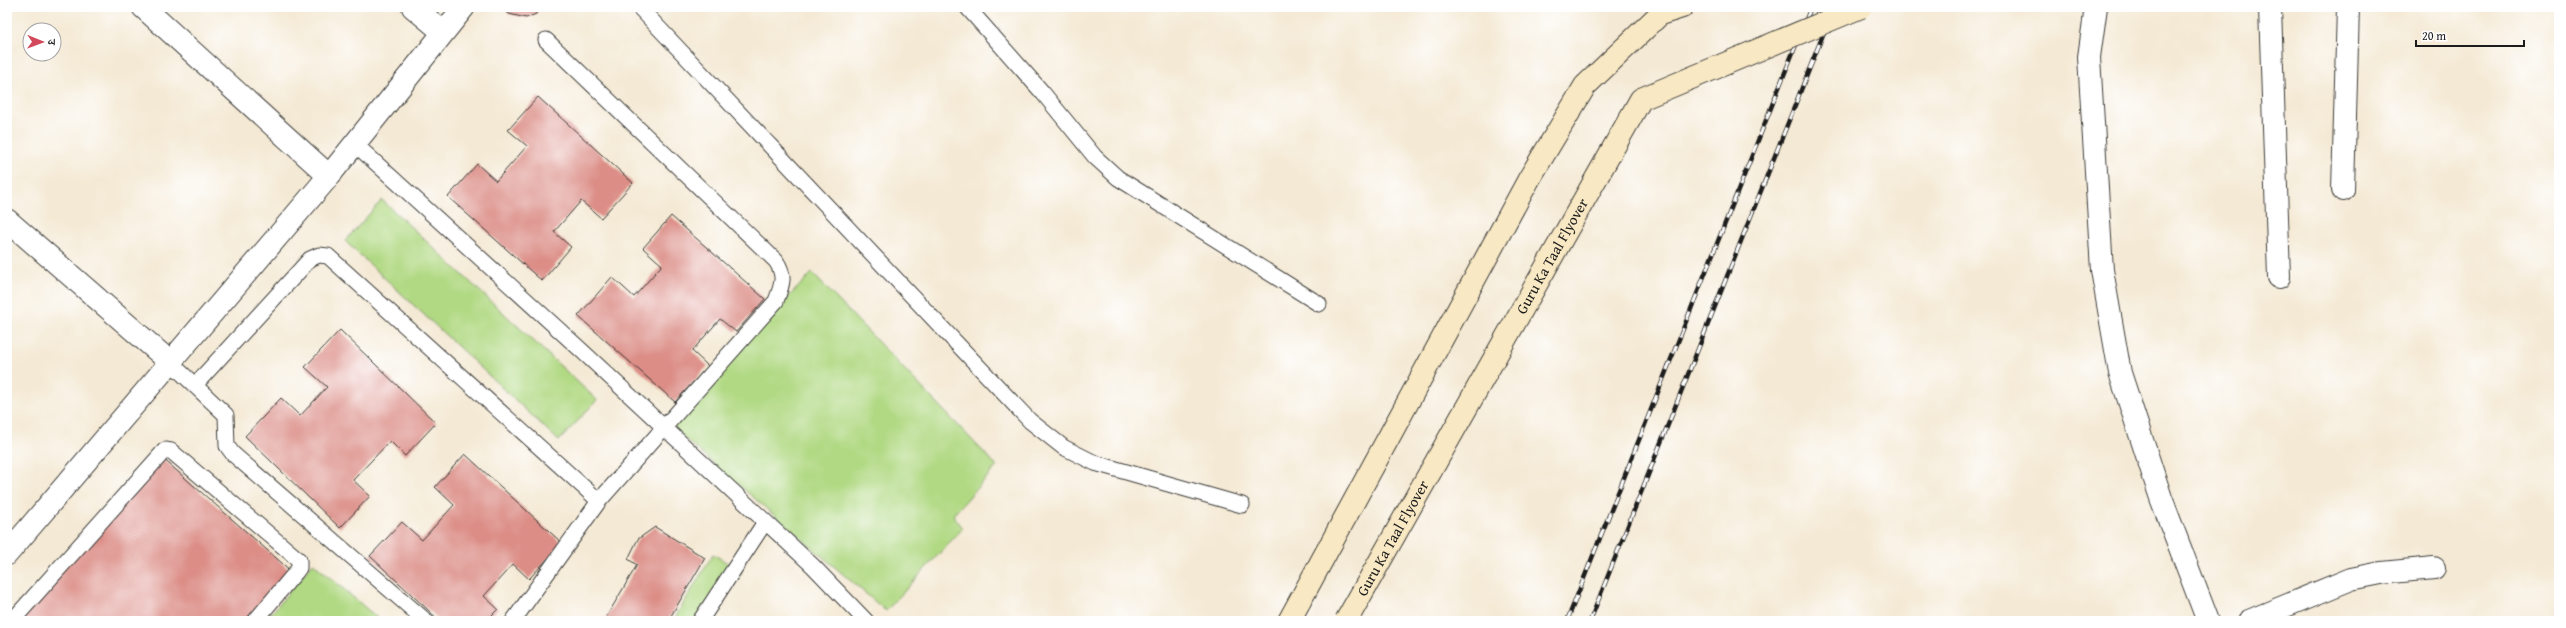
<svg xmlns="http://www.w3.org/2000/svg" width="2566" height="628" font-family="'Gentium Book Plus','Noto Serif Devanagari',serif">
  <style>
    .green { fill: #b1d983; stroke: #667a50 }
    .building { fill: #dc8d86 }
    .lines { fill: none; stroke-linecap: round; stroke-linejoin: round }
    .lane-casing { stroke: #3c3b38; stroke-width: 17 }
    .street-casing { stroke: #3c3b38; stroke-width: 24 }
    .secondary-casing { stroke: #3c3b38; stroke-width: 24 }
    .lane { stroke: #fff; stroke-width: 15 }
    .street { stroke: #fff; stroke-width: 22 }
    .secondary { stroke: #f8e8c3; stroke-width: 22 }
    .rail-casing { stroke: #1c1c1c; stroke-width: 4.5 }
    .rail { stroke: #fff; stroke-width: 3; stroke-dasharray: 9; stroke-linecap: butt }
    .secondary-bridge-casing { stroke: #3c3b38; stroke-width: 24; stroke-linecap: butt }
    .secondary-bridge { stroke: #f8e8c3; stroke-width: 22 }
    .labels { text-anchor: middle; stroke-width: 3; stroke-linejoin: round; paint-order: stroke }
    .street-label { font-size: 15px; fill: #1c1c1c; stroke: #fff }
  </style>
  <rect width="100%" height="100%" fill="#fff"/>
  <filter id="ink" filterUnits="userSpaceOnUse"><feTurbulence type="fractalNoise" baseFrequency=".025" numOctaves="2"/><feDisplacementMap in="SourceGraphic" scale="8" xChannelSelector="R" yChannelSelector="G"/><feConvolveMatrix kernelMatrix="1 2 1 2 8 2 1 2 1" color-interpolation-filters="sRGB"/></filter>
  <filter id="wash" filterUnits="userSpaceOnUse"><feTurbulence type="fractalNoise" baseFrequency=".012" numOctaves="4" result="noise"/><feDisplacementMap in="SourceGraphic" scale="16" xChannelSelector="R" yChannelSelector="G"/><feGaussianBlur stdDeviation="0.9" result="paint"/><feColorMatrix in="noise" values="0 0 0 0 0 0 0 0 0 0 0 0 0 0 0 0 0 1.4 0 .05"/><feComposite in="paint" operator="in"/></filter>
  <g filter="url(#wash)">
    <rect width="100%" height="100%" fill="#f4e9d4"/>
    <path class="green" d="M382 200 597 400 559 441 345 241Z
      M812 273 997 466 953 515 963 528 886 611 665 422Z
      M713 554 742 572 710 621H673Z
      M313 563 381 621H265Z"/>
    <g id="blocks">
      <path class="building" d="M501 7H541L536 14 526 18 509 14Z
        M538 97 633 183 601 218 581 201 554 232 571 247 542 281 448 197 477 164 496 181 527 146 508 130Z
        M671 216 765 299 736 332 720 319 692 351 708 366 675 402 578 316 612 277 634 297 662 265 643 248Z
        M340 330 436 423 405 456 390 441 353 480 370 496 340 528 245 436 281 398 300 416 327 387 305 367Z
        M465 454 562 543 529 579 513 564 484 596 498 609 486 621H440L370 556 402 522 422 540 454 505 435 487Z
        M160 456 292 572 249 621H17Z
        M655 527 705 558 668 621H604L637 565 628 559 638 539Z"/>
    </g>
  </g>
  <g filter="url(#ink)">
    <use href="#blocks" fill-opacity="0" stroke="#3c3b38" stroke-width="1"/>
    <g class="lines">
      <g class="lane-casing">
        <path id="lane" d="M639 7 1030 421 1063 447 1095 463 1242 505
          M967 7 1043 93 1095 157 1118 178 1319 304
          M355 144 581 350 813 566 866 621
          M170 362 226 415 227 446 233 454 426 621
          M195 385 310 259 319 255 328 256 599 501
          M12 621 165 450 171 451 299 560V568L296 572 255 621
          M513 621 599 501 776 301C782 285 786 276 776 261L546 40
          M700 621 765 522"/>
      </g>
      <g class="street-casing">
        <path id="street" d="M143 7 329 176
          M413 7 443 32
          M2096 7 2089 57 2102 270 2120 373 2161 498 2208 621
          M2270 7 2279 277
          M2343 190 2348 7
          M7 220 170 362
          M7 554 329 176 464 7
          M2249 621 2351 579 2381 573 2434 568"/>
      </g>
      <g class="secondary-casing">
        <path id="secondary" d="M1289 621 1529 179 1585 86 1660 14 1682 7"/>
      </g>
      <use href="#lane" class="lane"/>
      <use href="#street" class="street"/>
      <use href="#secondary" class="secondary"/>
      <g class="rail-casing">
        <path id="rail" d="M1567 621 1811 7
          M1590 621 1834 7"/>
      </g>
      <use href="#rail" class="rail"/>
      <g class="secondary-bridge-casing">
        <g id="secondary-bridge">
          <path id="s1" d="M1346 621 1641 99 1861 7"/>
        </g>
      </g>
      <use href="#secondary-bridge" class="secondary-bridge"/>
    </g>
  </g>
  <g class="labels">
    <g class="street-label">
      <text dy="5" stroke="none"><textPath href="#s1" startOffset="419">Guru Ka Taal Flyover</textPath></text>
      <text dy="5" stroke="none"><textPath href="#s1" startOffset="95">Guru Ka Taal Flyover</textPath></text>
    </g>
  </g>
  <rect width="2566" height="628" fill="none" stroke="#fff" stroke-width="24"/>
  <g transform="translate(42 42) rotate(91)"><circle r="19" fill="#ffffff" stroke="#a4a4a4"/>
  <path d="M0-3L7 15L0 10L-7 15Z" fill="#d1495b"/>
  <text y="-6" font-size="11" font-weight="bold" text-anchor="middle" fill="#1c1c1c">उ</text>
  </g>
  <path d="M2416 40v6h108v-6" fill="none" stroke="#1c1c1c" stroke-width="2"/>
  <text x="2422" y="40" font-size="12" fill="#1c1c1c" stroke="#ffffff" stroke-width="3" paint-order="stroke">20 m</text>
</svg>
